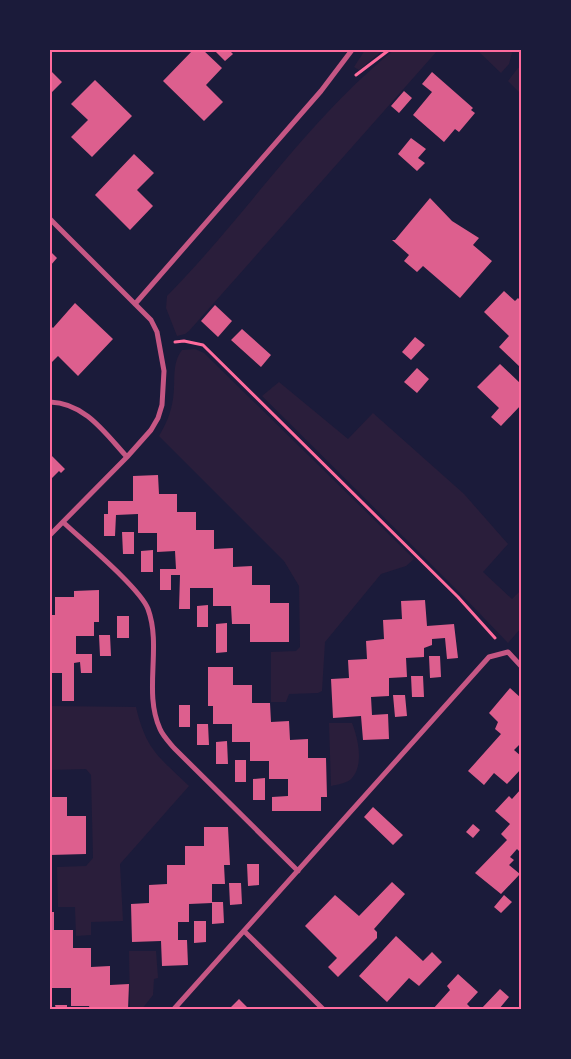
<svg xmlns="http://www.w3.org/2000/svg" width="571" height="1059" font-family="Overpass,sans-serif">
  <style>
    .green { fill: #2a1e3b }
    .building { fill: #dd5f8e }
    .lines { fill: none; stroke-linecap: round; stroke-linejoin: round }
    .path { stroke: #ff6b9d; stroke-width: 3 }
    .minor { stroke: #c65784; stroke-width: 5 }
    .neatline { fill: none; stroke: #ff6b9d; stroke-width: 2 }
  </style>
  <rect width="100%" height="100%" fill="#1b1b3a"/>
  <path class="green" d="M365 50H383L359 70 354 67Z
    M394 50H438L189 331 185 334 177 336 166 308 167 296C245 217 307 120 394 50Z
    M477 50H510L512 53 509 64 501 73Z
    M518 68H521V94L508 81Z
    M195 349 204 353 414 559 406 566 381 574 325 642 322 691 318 693 289 694 286 702H271V652L296 651 300 647 299 586 284 561 159 436C166 424 171 413 173 399 176 383 171 364 182 350Z
    M279 382 348 439 373 413 464 494 508 544 483 572 512 599 521 590V628L508 643 459 592 262 396Z
    M50 706 136 707C146 750 159 757 189 786L120 864 123 921 91 922V935L76 936 75 907H58L57 867 86 866 93 858 91 775 86 769 51 770Z
    M329 723H352C358 738 365 767 350 780 346 783 336 785 331 786Z
    M129 951H156L158 978 154 979 153 995 142 1009H130Z"/>
  <path class="building" d="M193 50H203L222 68 206 85 223 102 204 121 163 81Z
    M214 50H229L233 54 225 61Z
    M50 70 62 82 50 94Z
    M432 72 473 108 471 110 475 113 459 132 455 129 444 142 413 115 432 92 422 84Z
    M95 80 132 116 92 157 71 137 88 120 71 104Z
    M404 91 412 98 399 113 391 106Z
    M411 138 426 149 418 158 425 163 417 171 398 154Z
    M134 154 154 173 137 190 153 206 130 230 95 195Z
    M430 198 452 221 479 238 473 245 492 261 460 298 423 266 417 272 404 261 409 255 392 240H395Z
    M50 251 57 258 50 266Z
    M504 291 515 301 518 298 521 301V368L499 347 509 336 484 312Z
    M75 303 113 339 78 376 58 356 50 364V325L53 328Z
    M215 305 232 321 218 337 201 321Z
    M242 329 271 355 261 367 231 340Z
    M415 337 425 345 411 360 402 352Z
    M500 364 521 384V405L501 426 491 417 499 408 477 387Z
    M417 368 429 379 417 393 404 382Z
    M50 454 65 469 61 473 59 471 50 480Z
    M158 475 159 494H177V512H196V530H214V549L233 548V567L252 566V585H270V603H289V642H250V624H232L231 606H213V588H190V609H179L180 575H171V590H160V569H176L175 551 157 552V533H138V514L116 515 115 536H104V514H108V501H133V476Z
    M122 532H134V554H123Z
    M153 550V572H141V551Z
    M99 590V622H94V636H76V654H92V673H81L80 662 74 663V701H62V673H50V615H55V597H74V591Z
    M425 600 427 626 454 624 458 658 447 659 445 638 432 639V645L424 648V657L406 658 407 677 389 678V696L371 697 372 715 388 714 389 739 363 740 361 716 333 718 331 679 349 678 348 660 367 659 366 641 384 639 383 620 402 619 401 601Z
    M208 605V627H197V606Z
    M117 616H129V638H117Z
    M227 623V652L216 653V624Z
    M99 635H110L111 656H100Z
    M429 656H440L441 677 430 678Z
    M208 667H233V685H252V703H270L271 722 289 721 290 740 308 739V758H326L327 797H321V811H272V797L288 796V779H269V761H250V742H232V724H213V706H208Z
    M411 676H423L424 697H412Z
    M510 688 521 698V743L514 750 521 756V769L507 784 494 773 484 785 468 771 501 734 495 729 498 722 489 713Z
    M393 695H405L407 716 395 717Z
    M179 705H190V727H179Z
    M197 724H208L209 745H197Z
    M227 741 228 764H216V742Z
    M235 760H246V782H235Z
    M265 778V800H253V779Z
    M521 789V853L517 849 510 857 514 860 509 865 520 874 501 894 475 873 507 840 501 834 510 824 495 811 509 796 512 799Z
    M50 797H67V816H86V854L50 855Z
    M373 807 403 835 393 845 364 817Z
    M473 824 480 830 473 838 466 832Z
    M204 827H228L230 865H224L225 884H212V902H223L224 923 212 924V903L189 904V922H178V940H187L188 965 162 966 161 941 132 942 131 904 149 903V885L167 884V865H185V846H204Z
    M247 864H259V885L248 886Z
    M392 882 405 894 374 929 377 932V938L338 977 328 967 337 958 305 926 335 895 359 916Z
    M229 883H241L242 904 230 905Z
    M504 895 512 902 501 913 494 907Z
    M50 912H54V930H73V948H91V967L110 966V985L129 984 128 1009H90L89 1006H71V988H52V969H50Z
    M194 921H206V942L194 943Z
    M396 936 423 961 432 952 442 962 419 986 409 978 387 1002 359 976Z
    M458 974 478 992 467 1004 472 1009H433L450 990 447 986Z
    M500 989 509 997 499 1009H481Z
    M239 999 249 1009H229Z
    M55 1005H67V1009H56Z"/>
  <g class="lines">
    <path class="path" d="M356 75 389 50
      M175 342 184 341 203 345 458 597 495 638"/>
    <path class="minor" d="M50 219 151 320 157 332 164 371 162 405 158 418 151 430 127 457 50 535
      M135 304 321 91 352 50
      M50 402C85 403 105 433 127 457
      M63 522C82 540 140 588 148 609 162 647 143 692 160 729 163 736 169 742 174 748L298 871
      M244 931 323 1009
      M174 1009 489 657 508 652 521 666"/>
  </g>
  <rect width="571" height="1059" fill="none" stroke="#1b1b3a" stroke-width="102"/>
  <rect x="51" y="51" width="469" height="957" class="neatline"/>
</svg>
